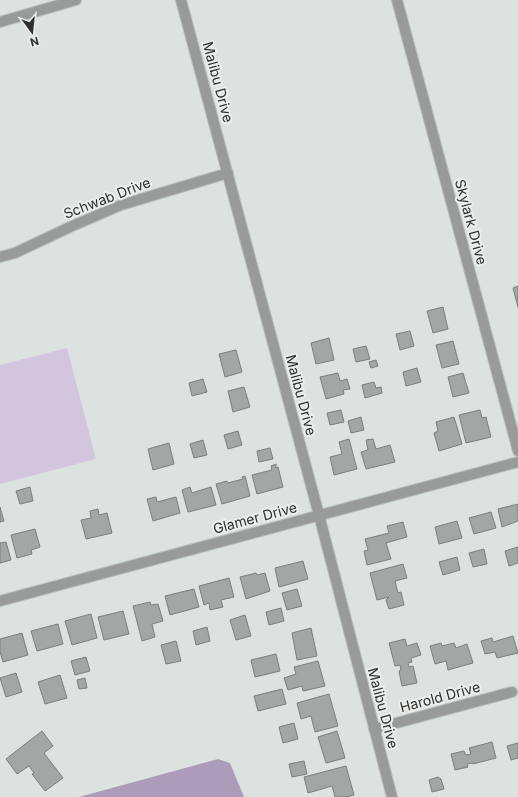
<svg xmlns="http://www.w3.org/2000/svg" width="518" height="797" font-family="Inter,sans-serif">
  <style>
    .green { fill: #d4c5df }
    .forest { fill: #ad9cb9 }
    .building { fill: #a2a7a5; stroke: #7b7f7d }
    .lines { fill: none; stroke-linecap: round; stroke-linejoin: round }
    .minor-casing { stroke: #b9bebc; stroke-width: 12 }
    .minor { stroke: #999b9a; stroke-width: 10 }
    .labels { text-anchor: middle; stroke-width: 4; stroke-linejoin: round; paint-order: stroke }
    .street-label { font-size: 14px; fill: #2e302f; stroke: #eaefec }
  </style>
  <rect width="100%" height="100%" fill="#dce2df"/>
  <path class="green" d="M67 348 96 459 0 484V365Z"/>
  <path class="forest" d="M218 759 230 763 244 797H79Z"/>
  <path class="building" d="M518 286V307L513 288Z
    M443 307 448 329 433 333 427 311Z
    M410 331 414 346 400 350 396 334Z
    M329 338 334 360 316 364 311 343Z
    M453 341 459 364 442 368 436 345Z
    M366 346 370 359 356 362 353 349Z
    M236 350 242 372 225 377 219 354Z
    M376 360 378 366 371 368 369 362Z
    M417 368 421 382 406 386 403 372Z
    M338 373 340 381 347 379 350 389 343 390 344 394 326 399 320 377Z
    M463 373 469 393 453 397 448 377Z
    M203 379 207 392 192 396 189 383Z
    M374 382 376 388 381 387 382 393 365 398 362 385Z
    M244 387 250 407 233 412 228 391Z
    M341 410 344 422 330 425 327 413Z
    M480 410 482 418 486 417 491 437 466 443 459 415Z
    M361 417 364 430 351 433 348 421Z
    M454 417 462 444 439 451 434 433 438 431 436 422Z
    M238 431 242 445 228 449 224 435Z
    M349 439 357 469 334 475 330 457 342 454 339 442Z
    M373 439 376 449 390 445 395 462 366 469 361 452 368 450 366 440Z
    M203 440 207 455 194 458 190 444Z
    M169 443 174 464 153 470 148 449Z
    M270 448 273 459 259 462 257 451Z
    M276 464V468L278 467 283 487 257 494 252 475 272 470 271 466Z
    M245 476 250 496 222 504 216 484 227 481 228 483 243 479 242 477Z
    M30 487 33 501 20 504 16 491Z
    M190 487 192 493 211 487 216 505 188 512 182 490Z
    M156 497 157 502 176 497 180 513 153 521 147 499Z
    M518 504V521L502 527 498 509Z
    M0 507 4 521 0 522Z
    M98 509 99 515 107 513 112 533 86 539 81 520 91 518 90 511Z
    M491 512 496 528 474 534 469 518Z
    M457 521 462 538 439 544 435 527Z
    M403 522 407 537 386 543 391 559 367 565 364 551 368 550 365 539 389 533 387 526Z
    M35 529 40 547 31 550 32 554 17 558 11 535Z
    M6 542 11 560 0 563V543Z
    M518 547V563L509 566 505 551Z
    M484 549 487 564 473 567 469 553Z
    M457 557 460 570 443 575 439 562Z
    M303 561 308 579 279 587 275 568Z
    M403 564 407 578 395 581 398 593 401 592 404 605 389 609 386 600 389 597 377 600 370 573Z
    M256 573 257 575 265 573 270 591 246 599 240 577Z
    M229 578 234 597 221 600 223 607 210 610 209 603 204 605 199 586Z
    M194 589 199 607 170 615 165 596Z
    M297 589 302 606 287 610 282 593Z
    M150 602 151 605 158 604 163 621 152 624 155 637 142 641 133 606Z
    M281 608 284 621 269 625 266 612Z
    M123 611 129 634 104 640 98 617Z
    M91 614 97 638 72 645 65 621Z
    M245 615 251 636 236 640 230 620Z
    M58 624 63 644 37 651 31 631Z
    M207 627 210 641 196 645 193 631Z
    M311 628 317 656 297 660 292 633Z
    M22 633 28 655 3 662 0 652V639Z
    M513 636 518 653 497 658 495 652 485 654 481 641 492 638 493 642Z
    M405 639 407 646 417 643 421 655 411 658 412 662 408 663 409 667 413 666 417 683 402 686 399 671 401 670 400 665 395 666 389 643Z
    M176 641 181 661 166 664 161 645Z
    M441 643 442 646 454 643 456 648 467 644 473 663 448 670 446 661 435 664 430 646Z
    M276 654 280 671 255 677 251 660Z
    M86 657 90 671 75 675 71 661Z
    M318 661 325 686 303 691 302 686 288 690 284 678 296 674 294 667Z
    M16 673 22 692 6 697 0 678Z
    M60 675 67 698 45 704 38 682Z
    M85 678 87 688 79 689 77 680Z
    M282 689 286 704 258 711 254 696Z
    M329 694 338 726 315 732 311 716 301 719 297 703Z
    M294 723 298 739 283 743 279 727Z
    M42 731 53 746 44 753 63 778 45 791 32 774 34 773 29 766 17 774 6 759Z
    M337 731 345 758 326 763 318 737Z
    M492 742 496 758 473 764V763L467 764 468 767 455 770 451 754 464 751 466 755 471 754 469 748Z
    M518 743V758L511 760 507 746Z
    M304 761 307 774 292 777 289 764Z
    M346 766 354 795 346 797H335L332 786 308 793 304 777Z
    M438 777 441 779 444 789 432 792 429 780Z"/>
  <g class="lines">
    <g class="minor-casing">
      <path id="minor" d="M181 0 319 515 392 797
        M397 0 518 451
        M0 22 76 0
        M0 257 15 253 70 227 121 205 228 173
        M0 601 518 462
        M374 729 512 692"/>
    </g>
    <use href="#minor" class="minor"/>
  </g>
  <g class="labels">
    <g class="street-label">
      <text transform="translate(218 82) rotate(75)" y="5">Malibu Drive</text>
      <text transform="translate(107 198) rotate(-21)" y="5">Schwab Drive</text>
      <text transform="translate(471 222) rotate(75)" y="5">Skylark Drive</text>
      <text transform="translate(301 395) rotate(75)" y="5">Malibu Drive</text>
      <text transform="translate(255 518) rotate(-15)" y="5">Glamer Drive</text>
      <text transform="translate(440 697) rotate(-15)" y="5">Harold Drive</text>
      <text transform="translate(383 708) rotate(75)" y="5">Malibu Drive</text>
    </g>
  </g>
  <g transform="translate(32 32) rotate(165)" stroke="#eaefec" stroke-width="3" paint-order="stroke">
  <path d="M0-3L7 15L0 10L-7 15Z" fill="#2e302f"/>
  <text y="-6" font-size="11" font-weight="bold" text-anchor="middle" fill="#2e302f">N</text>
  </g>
</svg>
